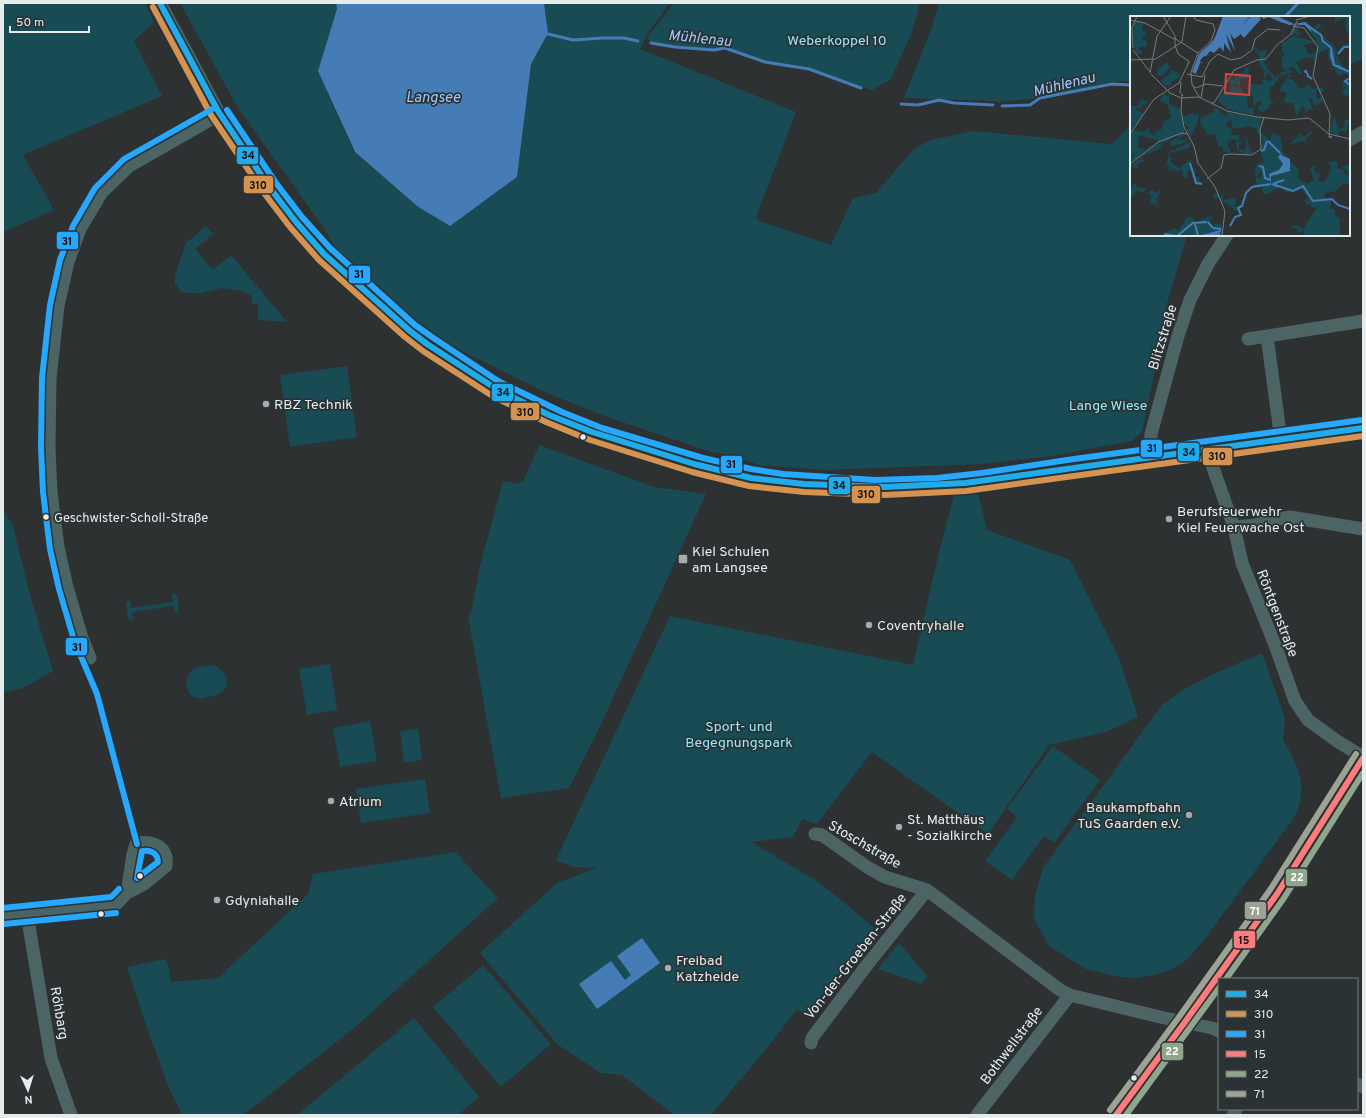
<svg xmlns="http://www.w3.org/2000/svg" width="1366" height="1118" font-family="Overpass,sans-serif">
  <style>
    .green { fill: #194b54 }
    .water { fill: #467cb6 }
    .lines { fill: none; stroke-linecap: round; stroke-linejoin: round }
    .stream { stroke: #467cb6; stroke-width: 3 }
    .minor { stroke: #4c6564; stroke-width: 13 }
    .major { stroke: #476969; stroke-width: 16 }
    .bus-1-casing { stroke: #2b3234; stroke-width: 9 }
    .bus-2-casing { stroke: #2b3234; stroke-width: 9 }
    .bus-3-casing { stroke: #2b3234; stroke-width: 9 }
    .bus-4-casing { stroke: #2b3234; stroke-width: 9 }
    .bus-5-casing { stroke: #2b3234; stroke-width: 9 }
    .bus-6-casing { stroke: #2b3234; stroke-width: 9 }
    .bus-1 { stroke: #20acea; stroke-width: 6 }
    .bus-2 { stroke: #d59351; stroke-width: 6 }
    .bus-3 { stroke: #26a8ff; stroke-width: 6 }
    .bus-4 { stroke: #ff7a7a; stroke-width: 6 }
    .bus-5 { stroke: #90a68c; stroke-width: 6 }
    .bus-6 { stroke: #9da294; stroke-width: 6 }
    .poi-dot { fill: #a5aaab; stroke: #2b3234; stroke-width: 1.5 }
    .bus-dot { fill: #e6ebec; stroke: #2b3234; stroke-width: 1.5 }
    .labels { text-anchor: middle; stroke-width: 3.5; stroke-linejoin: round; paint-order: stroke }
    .bus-label { font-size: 13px; fill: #e6ebec; stroke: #2b3234; text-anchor: start }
    .park-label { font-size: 14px; fill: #93ebfd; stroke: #2b3234 }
    .street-label { font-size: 14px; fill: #e6ebec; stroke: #2b3234 }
    .poi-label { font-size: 14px; fill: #e6ebec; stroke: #2b3234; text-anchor: start }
    .water-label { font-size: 15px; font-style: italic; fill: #9dcaff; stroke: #2b3234 }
    .inset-river { fill: none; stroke: #467cb6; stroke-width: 2 }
    .inset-road { fill: none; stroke: #777b7c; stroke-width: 1 }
    .view { fill: #d84545; fill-opacity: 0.15; stroke: #d84545; stroke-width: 2 }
    .inset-edge { fill: none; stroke: #e6ebec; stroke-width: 2 }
    .line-badge { stroke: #2b3234; stroke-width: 1.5 }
    .badge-label { font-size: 11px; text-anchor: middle; font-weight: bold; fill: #fff }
    .pale-badge-label { font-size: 11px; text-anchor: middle; font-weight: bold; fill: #111 }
  </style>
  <rect width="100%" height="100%" fill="#2d3132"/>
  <path class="green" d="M3 3H145L154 22 134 41 162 96 23 155 54 210 3 232Z
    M180 3H336L338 9 318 71 354 152 417 206 517 177 531 63 548 33 544 3H670L647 34 640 49 796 112 756 217 759 221 831 245 853 198 876 193 914 149 930 140 974 131 1112 144 1131 125V235H1187L1166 307 1163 331 1142 432 1132 441 1051 456 983 464 824 470 760 465 724 454 711 452 607 417 549 394 458 349 426 329 396 304 338 251 321 224 238 108Z
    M674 3H920L912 32 891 79 872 90 809 69 765 62 725 48 714 50 675 47 651 43 647 38Z
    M939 3H1363V58L1349 65V17H1131V81L1111 82 1038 98 999 102 993 101 904 98 932 27Z
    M206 226 213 234 195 249 213 270 231 255 287 322 258 320V305L252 304V298L250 295 241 291 222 288 202 293H188L182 292 175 284V275L186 243Z
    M347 366 357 437 290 447 280 375Z
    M539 445 654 487 706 494 597 733 569 788 501 798 468 616 471 612 480 566 503 481 518 484 523 482Z
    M978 493 987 530 1070 560 1119 658 1138 717 1106 732 1049 745 988 834 872 752 817 824 802 819 793 837 751 842 820 883 876 929 853 955 806 1016 797 1009 775 1038 711 1115H675L622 1075 601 1073 558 1045 480 953 557 883 596 868 574 867 556 860 670 616 913 665 940 548 954 496Z
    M3 510 13 526 30 595 53 671 23 688 3 692Z
    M172 594H175L177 596 179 610 177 613H175L173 606 132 612 133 619 130 620 128 618 126 603 128 601H130L131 608 173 602Z
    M1262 653 1285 718 1283 740C1296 761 1307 782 1298 808 1297 813 1294 817 1291 822L1203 941 1193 953 1184 962 1170 970 1153 975 1136 978 1120 977 1086 969 1049 946 1034 919 1035 895 1043 868 1162 705 1181 691 1213 674Z
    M330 664 337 710 307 715 299 669Z
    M211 665C226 668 234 685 219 694 215 696 211 696 207 697 204 698 200 699 197 698 185 695 183 677 193 670 197 667 205 666 211 665Z
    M370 721 377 761 340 767 333 728Z
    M418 729 422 760 404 763 400 731Z
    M1053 746 1100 780 1054 843 1044 836 1012 880 985 861 1017 817 1007 809Z
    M425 779 430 813 361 823 356 789Z
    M457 852 466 864 498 898 353 1029 243 1115H182L169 1088 147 1028 127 967 165 959 168 964 171 982 218 978 308 894 313 874Z
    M899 943 927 976 922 984 878 969Z
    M483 965 551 1044 501 1087 433 1007Z
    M414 1018 479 1097 458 1115H297Z"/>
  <path class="water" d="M336 3H544L548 33 531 64 517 177 450 226 417 206 355 152 318 71 337 9Z
    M642 938 660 963 597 1009 579 984 611 961 625 980 631 975 617 956Z"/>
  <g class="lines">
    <path class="stream" d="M1285 17 1298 3
      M544 33 573 40 602 38H624L638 41
      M651 43 675 47 714 50 725 48 765 62 809 69 861 88
      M901 104 918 105 939 100 954 103 993 105
      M1002 106 1030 105 1040 98 1112 84 1131 85"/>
    <path class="minor" d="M160 3 218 111 270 188 296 222 324 254 410 331 427 344 485 382C496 390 508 395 520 401 559 420 596 435 638 447 675 459 713 471 751 478 822 489 894 490 965 483L1363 428
      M1349 140 1363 132
      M1267 336 1281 440
      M1248 339 1363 321
      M1209 450 1211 462 1234 527 1242 563 1275 645 1295 701 1308 720 1337 741 1363 757
      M1152 457 1151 440V434L1178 336 1190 300 1208 264 1227 235
      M1234 527 1255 525 1272 520 1290 517 1363 529
      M90 658 82 638 67 587 58 547 51 492 49 447 50 379 58 306 68 262 80 229 102 192 129 166 220 114
      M815 834 822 835 867 867 885 877 927 890 1060 990 1070 995 1160 1017 1212 1028 1219 1031
      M27 914 51 1058 71 1115
      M3 916 115 905 127 893 144 884 166 866C166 864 166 859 166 857 163 844 147 840 136 844L133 854 127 893
      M811 1043 812 1038 867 965 927 890
      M1357 1084 1363 1087
      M977 1115 1070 995
      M1233 1115 1236 1109"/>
    <path class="major" d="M1116 1115 1185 1022 1277 894 1363 758"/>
    <g class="bus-1-casing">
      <path id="bus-1" d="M160 3 218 111 270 188 296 222 324 254 410 331 427 344 498 390 549 415 592 432 694 464 751 478 804 484 885 487 965 483 1363 428"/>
    </g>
    <g class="bus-2-casing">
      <path id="bus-2" d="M153 7 211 115 264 193 290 227 319 260 405 337 423 351 494 397 546 422 590 440 692 472 749 486 804 492 885 495 966 491 1363 436"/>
    </g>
    <g class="bus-3-casing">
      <path id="bus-3" d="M227 110 276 183 302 217 330 248 415 325 432 337 498 381 562 412 602 428 703 458 751 469 783 474 875 480 937 478 982 473 1074 459 1362 420
        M137 844 97 694 74 640 59 589 50 549 43 492 41 447 42 378 50 305 60 260 73 226 95 188 124 159 216 107
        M142 851C151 850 158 853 158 862L137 878Z
        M3 908 111 897 119 889
        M4 924 116 913"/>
    </g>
    <g class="bus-4-casing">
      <path id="bus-4" d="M1116 1115 1185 1022 1277 894 1363 758"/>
    </g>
    <g class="bus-5-casing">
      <path id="bus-5" d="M1226 979 1284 898 1363 773
        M1126 1115 1219 988"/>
    </g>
    <g class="bus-6-casing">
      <path id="bus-6" d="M1110 1110 1179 1017 1270 890 1356 754"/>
    </g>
    <use href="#bus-1" class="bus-1"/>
    <use href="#bus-2" class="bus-2"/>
    <use href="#bus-3" class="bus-3"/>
    <use href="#bus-4" class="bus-4"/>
    <use href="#bus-5" class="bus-5"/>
    <use href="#bus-6" class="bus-6"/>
  </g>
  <g class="poi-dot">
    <circle cx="266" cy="404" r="4"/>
    <circle cx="1169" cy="519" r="4"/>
    <rect x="678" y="554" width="10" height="10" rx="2"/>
    <circle cx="869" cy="625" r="4"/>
    <circle cx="331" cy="801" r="4"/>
    <circle cx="1189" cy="815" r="4"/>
    <circle cx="899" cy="827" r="4"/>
    <circle cx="217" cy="900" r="4"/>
    <circle cx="668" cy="968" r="4"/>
  </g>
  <g class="bus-dot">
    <circle cx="583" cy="437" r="3.5"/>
    <circle cx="46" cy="517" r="3.5"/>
    <circle cx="140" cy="876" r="3.5"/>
    <circle cx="101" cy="914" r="3.5"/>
    <circle cx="1134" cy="1078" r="3.5"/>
  </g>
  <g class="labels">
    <g class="bus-label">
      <text x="54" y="522">Geschwister-Scholl-Straße</text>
    </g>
    <g class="park-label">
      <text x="837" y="45">Weberkoppel 10</text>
      <text x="1108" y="410">Lange Wiese</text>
      <text x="739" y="731">Sport- und<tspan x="739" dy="16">Begegnungspark</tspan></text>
    </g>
    <g class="street-label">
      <text transform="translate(1162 337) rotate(-73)" y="5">Blitzstraße</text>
      <text transform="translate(1278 613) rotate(69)" y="5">Röntgenstraße</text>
      <text transform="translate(865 844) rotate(30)" y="5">Stoschstraße</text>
      <text transform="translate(855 956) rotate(-52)" y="5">Von-der-Groeben-Straße</text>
      <text transform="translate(60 1013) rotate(80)" y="5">Röhbarg</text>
      <text transform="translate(1011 1045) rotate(-53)" y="5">Bothwellstraße</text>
    </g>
    <g class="poi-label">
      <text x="274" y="409">RBZ Technik</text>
      <text x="1177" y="516">Berufsfeuerwehr<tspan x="1177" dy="16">Kiel Feuerwache Ost</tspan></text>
      <text x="692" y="556">Kiel Schulen<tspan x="692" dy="16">am Langsee</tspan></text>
      <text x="877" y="630">Coventryhalle</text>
      <text x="339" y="806">Atrium</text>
      <text x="1181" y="812" text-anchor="end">Baukampfbahn<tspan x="1181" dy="16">TuS Gaarden e.V.</tspan></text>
      <text x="907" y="824">St. Matthäus<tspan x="907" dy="16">- Sozialkirche</tspan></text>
      <text x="225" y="905">Gdyniahalle</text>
      <text x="676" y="965">Freibad<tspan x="676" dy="16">Katzheide</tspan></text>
    </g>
    <g class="water-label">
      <text transform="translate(700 38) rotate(6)" y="5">Mühlenau</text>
      <text transform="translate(1064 84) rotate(-14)" y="5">Mühlenau</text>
      <text x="433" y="102">Langsee</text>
    </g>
  </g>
  <g transform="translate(1130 16)">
    <rect width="220" height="220" fill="#2d3132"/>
    <path d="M205 0H220V20L215 12 216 1 205 6ZM4 5 13 7 12 14 17 16 12 24H16L17 30 8 32 13 37 7 39 4 31ZM188 7 192 11 186 14 204 30 206 36 213 30 210 24 214 29 220 27V32L214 31 206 38 213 51 220 54V62L216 58 208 59 205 53 200 52H204L199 45 198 33 188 37 183 52 185 44 180 41 170 44 169 47 164 44 173 58 170 59 162 50 158 54 164 55 150 61 151 56H157L152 51V41L155 38 152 35V27L164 20 181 25 187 24 177 13 178 11 173 8 167 11 170 20 164 17 163 19H161L165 10 163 15V9L173 8 183 13 201 35V31L184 12ZM186 26 189 34 179 39 174 29ZM126 30 128 36 137 33 134 48 138 51 137 53 145 61 150 58 144 70 139 72 141 86 146 88H139V93L137 92 133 96 130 95 127 92 132 88 129 85 123 90V79L117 81 118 92H123L125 99 98 93 88 85 91 77 98 75 102 70 98 66 101 61 105 65 104 61 111 60 114 58 110 59 115 54 114 51 119 52 118 62 110 63V71L104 67 103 70 111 72 116 79 120 75 119 67 132 69V64L137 63 138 66 142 63 138 56 136 62 133 61 135 55 130 50 129 39 123 32ZM37 46 40 52 32 60 28 59 27 53ZM40 54 47 56 50 61 41 66V69H44L35 70 31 65 41 56ZM159 59H162L158 64 162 63 171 73 177 71 176 69H181L180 73 193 71 194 75 190 78 188 74 186 76 187 83 190 82V79L194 89 192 86 184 90 182 83 178 81 183 94 180 93 175 98V92L172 90 167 101 163 87H154L156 76H151L149 74ZM220 62V79L216 80 212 77 217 70 212 71V68ZM34 77 38 81V78L39 79V88L50 93 52 101 62 97 68 99V91L69 100 66 111 61 120 56 114 59 112 54 107V119L48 123 54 124 60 121 54 127 41 130 40 126 48 121 47 118 35 127 9 119 8 132 16 133 0 147V142L5 140 2 138 0 141V118L4 114 14 116 18 111 21 118 26 120 25 116 31 114 33 106 41 102 38 89 30 85ZM18 79 16 90 14 87 11 92H5L14 98 0 115 1 90H9L10 84 16 85ZM76 91 79 97H84L83 93 87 92 91 97 90 100 94 98 96 102 98 96 130 102 131 105H127L130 107 131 116 140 124 142 116 151 122 152 135 168 153 169 163 177 168 184 164 180 152 185 149 187 151 184 152 185 157H190L188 164 191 166 196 164 201 152 198 146 207 145 208 153H213L216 160 219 156 212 151 220 148V169L213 167 206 175 194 177 195 182 202 184 200 192 205 194V199L210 203V219L174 220 173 215 169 216 165 211 164 213 160 214 163 212 161 210 167 209 173 213 187 192 181 191V187L177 189 174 184 178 183 172 173 158 177 150 171 137 178H133L132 170 128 169 113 177 126 167V162H131V155L128 160H125L126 149 134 146 130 134 133 126 128 117 125 116 128 114 120 110 106 113 102 111 101 104 97 106 96 110 103 113H101L102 119H109L110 123 107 125 113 126 109 129V133L115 135 116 120 119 132 124 137 115 138 107 134 106 124 100 123 97 127 102 138 94 136 92 130H88L85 118 78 119 70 107 71 99 72 104 75 99 80 100ZM204 100 209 114 215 110 213 105 220 103 216 116 210 115 208 120 200 116ZM180 115 182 117 175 124 179 129 173 125 160 128 170 118 175 121ZM31 125V130L34 131 4 144 1 149 13 141 12 144H14L15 145 7 148 8 152 0 151V148L7 141ZM61 126 59 132 40 137 39 140 42 143 40 145 49 152 61 143 60 151 66 154 64 161 68 160 71 166 77 164 83 169 77 165 67 168 64 160V156L61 153 57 156 58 162 52 160V153L47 156 42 153 39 155 38 148 35 150 31 155 30 156 37 146 39 136ZM6 167V171L16 173 13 177 8 174 2 182 0 168 1 170ZM22 174 26 177 29 174 30 177 26 183 29 189 26 190 27 187 20 189 21 179 17 176ZM93 176V184L106 181 105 191 110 189V197L88 182 84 184V178L87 177 91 182ZM82 200 83 201 79 204 83 212 85 207 92 209V220L34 218 44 212 49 215 56 202 63 201 64 205 70 207 71 203Z" fill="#194b54" fill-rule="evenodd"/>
    <path d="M93 0H120L111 11 121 0H129L131 3 114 22 111 18 104 23 100 17 105 35 96 18 101 37 94 27V36L91 30 92 36 90 31 84 37 80 35 71 43 70 46 73 47H70L66 58 62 56 69 38 84 24ZM131 0 149 1 164 8 175 6 192 19 193 24 201 31 204 49H209L214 54 220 55V56L215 55 209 50 203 49 200 40 201 32 193 26 191 20 183 13 180 12 182 16 173 8 159 9 139 1 133 3ZM152 136 151 139 160 143V155L141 160V168L139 158 149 154 153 148 148 141Z" fill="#467cb6"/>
    <path class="inset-river" d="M140 0 153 6M168 8H175L191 19 193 25 201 32 204 49 220 56M97 11 105 1M76 33 71 37 84 28 106 0M208 38 214 31H220M75 40 107 0M68 44 93 14 101 0M174 56 176 55 178 60 182 63M220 62 215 65 220 69M220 103V88M138 125 150 137M131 135 134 134 137 125M60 147 66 167 72 168M129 150 133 151 135 162 140 164M142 168 163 175 173 170 183 185 202 183 208 189 220 193M146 171 145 167 154 164M78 206 83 212 91 213M65 208 68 220M100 210 105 201 111 199 108 192 112 190 116 177 122 171 141 168M34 218 47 220M47 220 63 207 77 206M72 220 91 215M78 220 90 218"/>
    <path class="inset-road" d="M33 0 45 20M63 0 66 4 83 8 85 14 81 25 68 37 61 56 62 69 66 72 76 68 93 70M0 4 15 7 44 23M166 4 180 0M163 10 174 12 188 31 183 60 200 98 199 121H202H199M45 20V29L48 38 60 46M44 22 68 37M125 23 138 13 150 14M3 32 2 12 7 0M3 34 20 56M0 44 24 43M24 44 52 26 56 0M127 44 136 43 147 29 161 18 167 5M20 57 27 20 41 0M21 58 40 77 51 82 69 81 97 95 127 101 158 104 179 102 199 118 220 123M57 58 72 61 80 45 88 38 101 44 111 42 122 34 125 23M51 66 50 76 53 80M63 71 70 82M91 76 104 54 127 44M52 79 51 95 54 111 64 130M71 82 75 59M82 86 84 87 92 74M0 118 24 83 49 67 59 46M64 130 68 147 85 171M101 138 122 139 131 133 130 114 134 101M0 148 28 126 52 117 58 118M77 163 91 152 94 139 101 138M85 171 95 195 92 220"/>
    <path class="view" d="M96 58 120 60 119 79 95 77Z"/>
    <rect width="220" height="220" class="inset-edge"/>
  </g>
  <g class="line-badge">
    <rect x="236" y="146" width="23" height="19" rx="4" fill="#20acea"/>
    <rect x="243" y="175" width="31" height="19" rx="4" fill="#d59351"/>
    <rect x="56" y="231" width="23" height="19" rx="4" fill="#26a8ff"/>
    <rect x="348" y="265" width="23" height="19" rx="4" fill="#26a8ff"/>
    <rect x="491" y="383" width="23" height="19" rx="4" fill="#20acea"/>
    <rect x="510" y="402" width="30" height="19" rx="4" fill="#d59351"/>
    <rect x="1140" y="439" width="23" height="19" rx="4" fill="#26a8ff"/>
    <rect x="1177" y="442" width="23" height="20" rx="4" fill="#20acea"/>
    <rect x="1202" y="447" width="31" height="19" rx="4" fill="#d59351"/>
    <rect x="720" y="455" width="23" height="19" rx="4" fill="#26a8ff"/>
    <rect x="828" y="476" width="23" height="19" rx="4" fill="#20acea"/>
    <rect x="851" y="485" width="30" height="19" rx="4" fill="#d59351"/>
    <rect x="65" y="637" width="23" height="19" rx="4" fill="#26a8ff"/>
    <rect x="1285" y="868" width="23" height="19" rx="4" fill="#90a68c"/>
    <rect x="1244" y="901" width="23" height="19" rx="4" fill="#9da294"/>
    <rect x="1233" y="930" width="23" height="19" rx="4" fill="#ff7a7a"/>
    <rect x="1161" y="1042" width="23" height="19" rx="4" fill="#90a68c"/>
  </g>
  <g class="badge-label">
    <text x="1297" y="881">22</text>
    <text x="1255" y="915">71</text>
    <text x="1172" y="1055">22</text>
  </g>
  <g class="pale-badge-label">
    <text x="248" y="159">34</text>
    <text x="258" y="189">310</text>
    <text x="67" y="245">31</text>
    <text x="359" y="278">31</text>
    <text x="503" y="396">34</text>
    <text x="525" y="416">310</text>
    <text x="1152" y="452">31</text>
    <text x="1189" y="456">34</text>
    <text x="1217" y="460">310</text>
    <text x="731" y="468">31</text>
    <text x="839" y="489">34</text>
    <text x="866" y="498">310</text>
    <text x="77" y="651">31</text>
    <text x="1244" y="944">15</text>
  </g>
  <rect width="1366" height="1118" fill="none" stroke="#e6ebec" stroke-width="8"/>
  <rect x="1218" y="978" width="140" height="132" fill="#2b3234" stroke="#767c7e"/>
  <rect x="1226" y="991" width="20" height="6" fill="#20acea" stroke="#767c7e"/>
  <text x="1254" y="998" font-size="12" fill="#e6ebec">34</text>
  <rect x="1226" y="1011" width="20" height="6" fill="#d59351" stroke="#767c7e"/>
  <text x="1254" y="1018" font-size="12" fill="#e6ebec">310</text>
  <rect x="1226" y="1031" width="20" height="6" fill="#26a8ff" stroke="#767c7e"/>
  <text x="1254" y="1038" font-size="12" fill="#e6ebec">31</text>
  <rect x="1226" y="1051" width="20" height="6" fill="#ff7a7a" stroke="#767c7e"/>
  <text x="1254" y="1058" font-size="12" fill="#e6ebec">15</text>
  <rect x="1226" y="1071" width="20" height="6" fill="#90a68c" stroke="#767c7e"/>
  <text x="1254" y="1078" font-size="12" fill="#e6ebec">22</text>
  <rect x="1226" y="1091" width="20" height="6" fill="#9da294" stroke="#767c7e"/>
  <text x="1254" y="1098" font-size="12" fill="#e6ebec">71</text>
  <g transform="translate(28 1090) rotate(176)" stroke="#2b3234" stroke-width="3" paint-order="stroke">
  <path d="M0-3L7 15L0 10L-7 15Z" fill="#e6ebec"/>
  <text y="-6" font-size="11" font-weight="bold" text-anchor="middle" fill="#e6ebec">N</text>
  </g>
  <path d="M10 26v6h79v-6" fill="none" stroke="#e6ebec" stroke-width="2"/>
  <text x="16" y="26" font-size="12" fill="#e6ebec" stroke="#2b3234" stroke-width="3" paint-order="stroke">50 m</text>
</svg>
